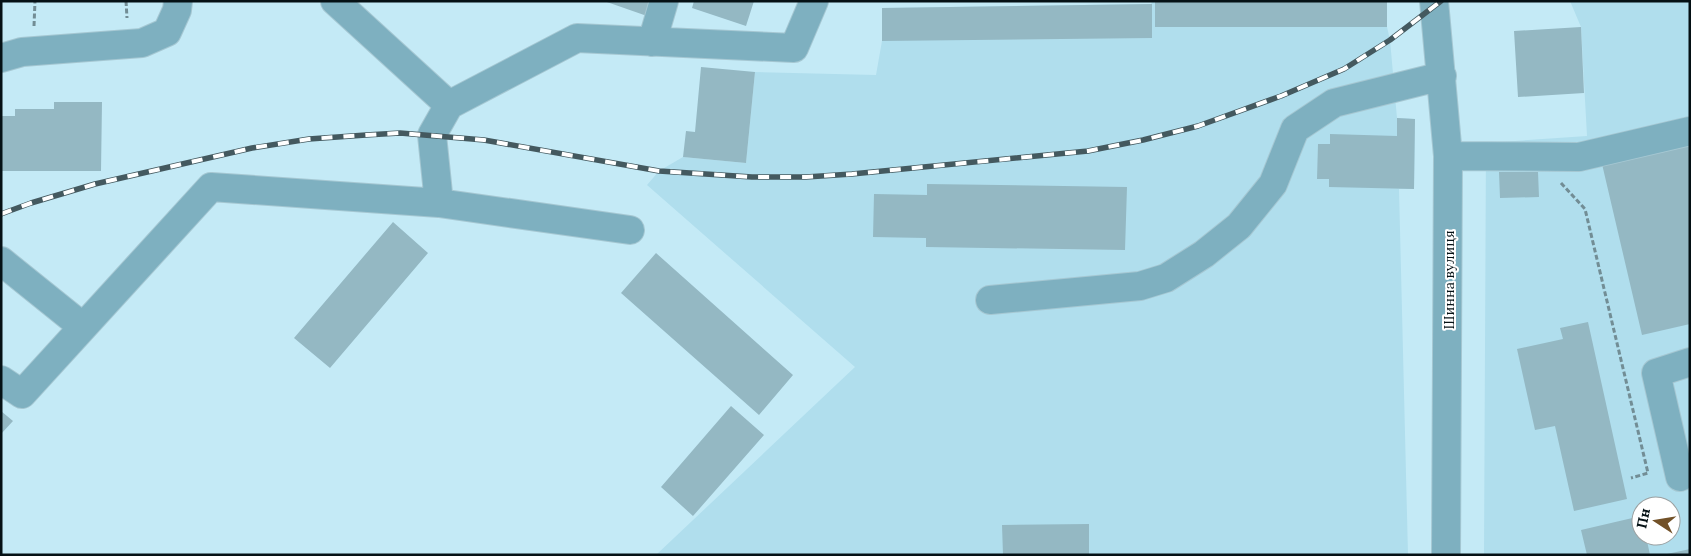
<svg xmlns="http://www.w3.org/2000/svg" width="1691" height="556" font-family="Lora,serif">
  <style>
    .built { fill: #b0deed; fill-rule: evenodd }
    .building { fill: #94b8c3 }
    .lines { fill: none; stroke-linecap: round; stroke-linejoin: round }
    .minor-casing { stroke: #a5c7d2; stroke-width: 30 }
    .path { stroke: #728d95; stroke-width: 3; stroke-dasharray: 5 2.5; stroke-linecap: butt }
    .minor { stroke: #7eb0c0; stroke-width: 28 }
    .rail-casing { stroke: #44595f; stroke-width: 5.5 }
    .rail { stroke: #fff; stroke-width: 4; stroke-dasharray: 11; stroke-linecap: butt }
    .labels { text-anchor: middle; stroke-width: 4; stroke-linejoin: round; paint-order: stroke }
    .street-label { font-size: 14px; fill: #051115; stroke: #fff }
  </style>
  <rect width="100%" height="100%" fill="#c4eaf6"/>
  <path class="built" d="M1152 1H1387V27L1390 40 1397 118 1415 119 1414 189H1399L1408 555H656L855 367 647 185 659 171 683 157 746 163 755 72 876 75 882 41V8L1151 4Z
    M1570 1H1690V555H1484L1486 143 1587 136 1581 27ZM1641 506H1671V536H1641Z"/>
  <path class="building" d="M604 1H652L647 16Z
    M694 1H754L746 26 692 8Z
    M1155 1H1387V27H1155Z
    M1152 4V38L882 41V8Z
    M1581 27 1584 93 1518 97 1514 31Z
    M701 67 755 72 746 163 683 157 686 131 695 132Z
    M54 102H102L101 171H1V116H15V109H54Z
    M1397 118 1415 119 1414 189 1329 187V179H1317L1318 144H1330V134L1397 136Z
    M1690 143V324L1642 335 1602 164Z
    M1499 172H1538L1539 197 1500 198Z
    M927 184 1127 187 1125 250 926 247V238L873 237 874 194 927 195Z
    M393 222 428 253 330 368 294 338Z
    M656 253 793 375 759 415 621 293Z
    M1588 322 1627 499 1574 511 1555 426 1535 430 1517 349 1563 339 1560 328Z
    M731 406 764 435 693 516 661 487Z
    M1 411 13 421 1 434Z
    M1641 516V536H1646L1650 555H1587L1581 530Z
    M1089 524V555H1003L1002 525Z
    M1690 549V555H1667V554Z"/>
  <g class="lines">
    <g class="minor-casing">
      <path id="minor" d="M335 1 449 105 577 38 794 48 814 1
        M1434 1 1448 156 1446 555
        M652 42 664 1
        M1 58 22 52 142 43 167 32 177 10 178 1
        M449 105 432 135 439 203 630 230
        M1448 156 1579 157 1690 131
        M1 261 83 327
        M990 300 1140 286 1166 278 1204 254 1239 226 1273 184 1295 129 1334 103 1442 76
        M1 380 22 394 211 187 439 203
        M1680 477 1656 373 1690 362"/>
    </g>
    <path class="path" d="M126 1 127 18
      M34 26 35 1
      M1561 183 1585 209 1648 473 1631 478"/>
    <use href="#minor" class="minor"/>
    <g class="rail-casing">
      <path id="rail" d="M1 214 31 203 95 184 252 148 309 139 366 135 400 133 484 140 659 171 752 177H806L852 174 1088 151 1143 140 1198 126 1281 96 1344 69 1390 40 1441 1"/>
    </g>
    <use href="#rail" class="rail"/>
  </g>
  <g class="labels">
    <g class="street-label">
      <text transform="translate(1449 280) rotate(-90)" y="5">Шинна вулиця</text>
    </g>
  </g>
  <rect width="1691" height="556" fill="none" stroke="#051115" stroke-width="5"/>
  <g transform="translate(1656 521) rotate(282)"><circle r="24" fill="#ffffff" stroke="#9ba0a1"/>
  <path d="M0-4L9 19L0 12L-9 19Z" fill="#725128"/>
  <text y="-8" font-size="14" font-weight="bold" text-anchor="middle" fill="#051115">Пн</text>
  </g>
</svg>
